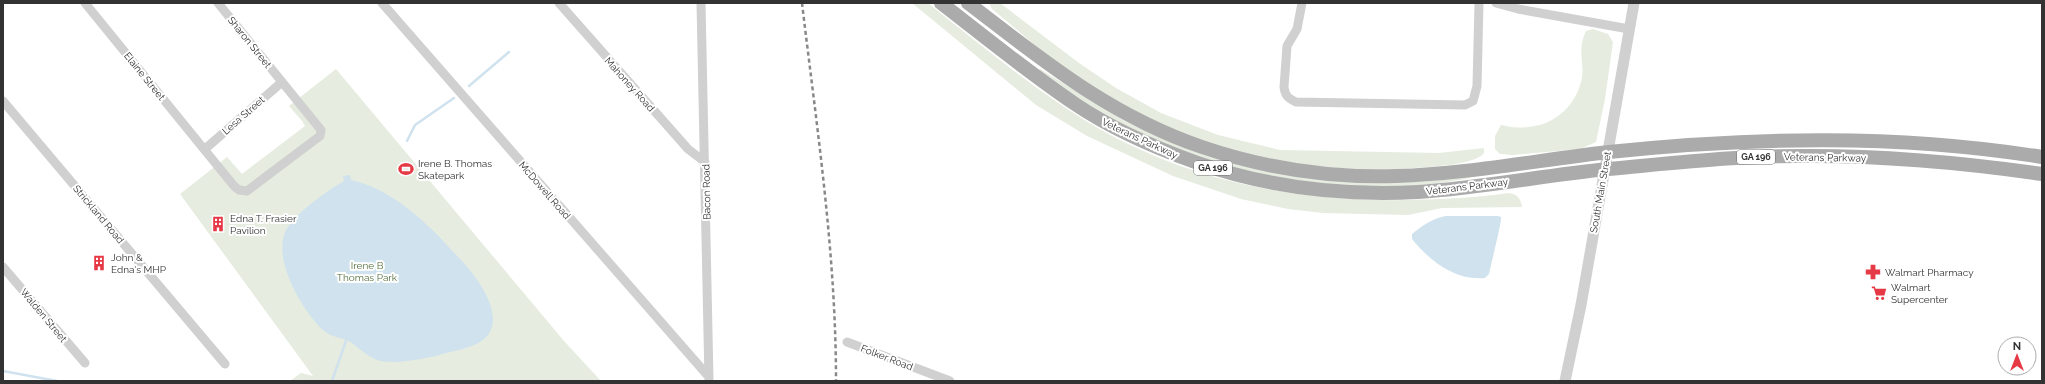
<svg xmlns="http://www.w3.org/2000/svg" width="2045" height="384" font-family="Raleway,sans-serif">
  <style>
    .green { fill: #e6ecdf }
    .water { fill: #cfe2ee }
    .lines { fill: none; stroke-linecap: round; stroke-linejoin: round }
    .stream { stroke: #cfe2ee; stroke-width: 2.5 }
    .minor { stroke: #d0d0d0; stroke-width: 9 }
    .tertiary { stroke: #d0d0d0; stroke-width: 11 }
    .primary { stroke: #ababab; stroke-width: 14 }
    .rail { stroke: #888; stroke-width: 2.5; stroke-dasharray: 4 3; stroke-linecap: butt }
    .labels { text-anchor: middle; stroke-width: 4; stroke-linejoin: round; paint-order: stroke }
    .shield { fill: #fff; stroke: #707070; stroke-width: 1 }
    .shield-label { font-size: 9px; font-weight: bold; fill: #333 }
    .street-label { font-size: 10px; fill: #333; stroke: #fff }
    .poi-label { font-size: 10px; fill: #333; stroke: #fff; text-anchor: start }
    .park-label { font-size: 10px; fill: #56703f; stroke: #fff }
  </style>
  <rect width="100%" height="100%" fill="#fff"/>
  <path class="green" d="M912 3H928C979 44 1030 86 1086 121 1184 181 1296 202 1410 200 1442 199 1476 198 1508 193 1517 194 1521 198 1522 207L1442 208 1408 215 1323 213 1288 209 1241 199 1173 176 1087 136 1036 105Z
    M989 3H1000L1079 63 1116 88 1161 113 1218 135 1280 150 1439 153 1484 148V153C1475 165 1430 167 1414 168 1327 174 1238 159 1158 123 1144 117 1131 108 1118 101 1107 95 1095 89 1084 82 1051 61 1022 33 992 9Z
    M1593 29 1608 34 1613 42 1605 99 1596 142 1580 149 1513 155 1500 154 1495 149V136L1501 125C1536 134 1571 119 1581 82 1586 64 1576 53 1586 31Z
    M336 69 564 341 601 381H290L301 373 313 376 180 194 227 157 242 174 305 126 302 121 289 106Z
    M1040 69 1126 122 1177 144 1236 164 1469 175 1470 178C1355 200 1235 181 1131 129 1119 123 1107 118 1096 111 1076 99 1057 85 1038 72Z"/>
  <path class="water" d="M350 175 351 180C395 190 429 225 459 258 477 276 512 322 480 342 468 349 452 351 439 355 424 359 392 365 377 360 367 356 360 349 352 343 344 337 332 338 324 331 303 312 275 264 284 235 289 217 328 190 344 181L343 176Z
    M1446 216H1498L1501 217C1502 222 1491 264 1489 274L1485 278C1455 281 1430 261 1412 239V234C1422 226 1433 218 1446 216Z"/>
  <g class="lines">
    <path class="stream" d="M469 86 509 52
      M407 141 415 125 454 98
      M3 371 57 381
      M332 381 347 338"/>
    <path class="minor" d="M85 3 234 186 239 190 247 191 320 136 321 130 218 3
      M382 3 709 377
      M559 3 688 149 705 162
      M701 3 709 380
      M1302 3 1297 29 1287 46 1284 87C1285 96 1288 98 1296 102L1465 105 1473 101 1477 86 1479 3
      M1496 3 1518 9 1629 29
      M3 101 225 364
      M205 149 282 82
      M3 267 85 363
      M847 342 950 381"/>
    <path class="tertiary" d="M1565 381 1581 305 1634 3"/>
    <path class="primary" d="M941 3C985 37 1029 73 1075 104 1112 129 1153 147 1195 162 1266 187 1343 196 1418 192 1482 188 1545 175 1608 169 1675 163 1743 155 1811 156 1889 156 1965 163 2042 174
      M968 3C1044 61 1109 115 1202 147 1264 168 1330 178 1396 176 1467 174 1538 160 1609 152 1754 137 1898 134 2042 157"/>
    <path class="rail" d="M802 3C817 129 836 254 836 381"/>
  </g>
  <defs>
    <g id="stadium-bare" transform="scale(1.2)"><path d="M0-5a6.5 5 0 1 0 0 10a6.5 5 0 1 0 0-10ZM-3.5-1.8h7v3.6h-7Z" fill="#e63946" stroke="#fff" stroke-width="2.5" paint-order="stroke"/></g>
    <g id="building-bare" transform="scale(1.2)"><path d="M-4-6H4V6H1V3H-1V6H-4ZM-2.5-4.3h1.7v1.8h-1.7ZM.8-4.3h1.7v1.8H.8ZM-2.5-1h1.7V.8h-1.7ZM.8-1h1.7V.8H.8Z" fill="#e63946" stroke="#fff" stroke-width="2.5" paint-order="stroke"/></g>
    <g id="pharmacy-bare" transform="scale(1.2)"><path d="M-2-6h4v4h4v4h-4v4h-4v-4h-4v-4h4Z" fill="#e63946" stroke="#fff" stroke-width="2.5" paint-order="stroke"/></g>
    <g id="supermarket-bare" transform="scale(1.2)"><path d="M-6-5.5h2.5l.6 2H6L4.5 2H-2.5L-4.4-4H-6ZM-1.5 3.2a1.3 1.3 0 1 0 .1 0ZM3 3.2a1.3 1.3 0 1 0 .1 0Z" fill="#e63946" stroke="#fff" stroke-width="2.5" paint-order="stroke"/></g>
  </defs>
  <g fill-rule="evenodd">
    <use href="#stadium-bare" x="406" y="169"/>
    <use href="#building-bare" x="218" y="224"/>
    <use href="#building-bare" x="99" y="263"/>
    <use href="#pharmacy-bare" x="1873" y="272"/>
    <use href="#supermarket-bare" x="1879" y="293"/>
  </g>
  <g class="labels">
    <g class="shield">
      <rect x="1737" y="150" width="38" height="14" rx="3"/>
      <rect x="1194" y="161" width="38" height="14" rx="3"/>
    </g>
    <g class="shield-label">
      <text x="1756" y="160">GA 196</text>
      <text x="1213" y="171">GA 196</text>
    </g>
    <g class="street-label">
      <text transform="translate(250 42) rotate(51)" y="4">Sharon Street</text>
      <text transform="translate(145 76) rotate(51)" y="4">Elaine Street</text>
      <text transform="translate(630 84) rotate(48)" y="4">Mahoney Road</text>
      <text transform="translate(243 115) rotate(-41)" y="4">Lesa Street</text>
      <text transform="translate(1140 138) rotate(25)" y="4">Veterans Parkway</text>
      <text transform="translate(1825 157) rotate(1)" y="4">Veterans Parkway</text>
      <text transform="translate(1467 186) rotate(-7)" y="4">Veterans Parkway</text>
      <text transform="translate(545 190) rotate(49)" y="4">McDowell Road</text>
      <text transform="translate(706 192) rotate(-91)" y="4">Bacon Road</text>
      <text transform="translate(1600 192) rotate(-80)" y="4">South Main Street</text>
      <text transform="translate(99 214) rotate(50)" y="4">Strickland Road</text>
      <text transform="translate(44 315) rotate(50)" y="4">Walden Street</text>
      <text transform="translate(887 357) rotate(21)" y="4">Folker Road</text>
    </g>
    <g class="poi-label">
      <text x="418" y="167">Irene B. Thomas<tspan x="418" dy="12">Skatepark</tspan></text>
      <text x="230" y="222">Edna T. Frasier<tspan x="230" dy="12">Pavilion</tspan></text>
      <text x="111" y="261">John &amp;<tspan x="111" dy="12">Edna's MHP</tspan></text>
      <text x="1885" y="276">Walmart Pharmacy</text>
      <text x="1891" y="291">Walmart<tspan x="1891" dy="12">Supercenter</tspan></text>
    </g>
    <g class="park-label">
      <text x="367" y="269">Irene B<tspan x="367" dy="12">Thomas Park</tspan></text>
    </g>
  </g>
  <rect width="2045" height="384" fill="none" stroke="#333333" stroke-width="8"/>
  <g transform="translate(2017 356)"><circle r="19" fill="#ffffff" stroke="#adadad"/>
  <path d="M0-3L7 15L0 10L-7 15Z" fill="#e63946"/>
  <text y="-6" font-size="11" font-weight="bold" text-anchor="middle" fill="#333333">N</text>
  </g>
</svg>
